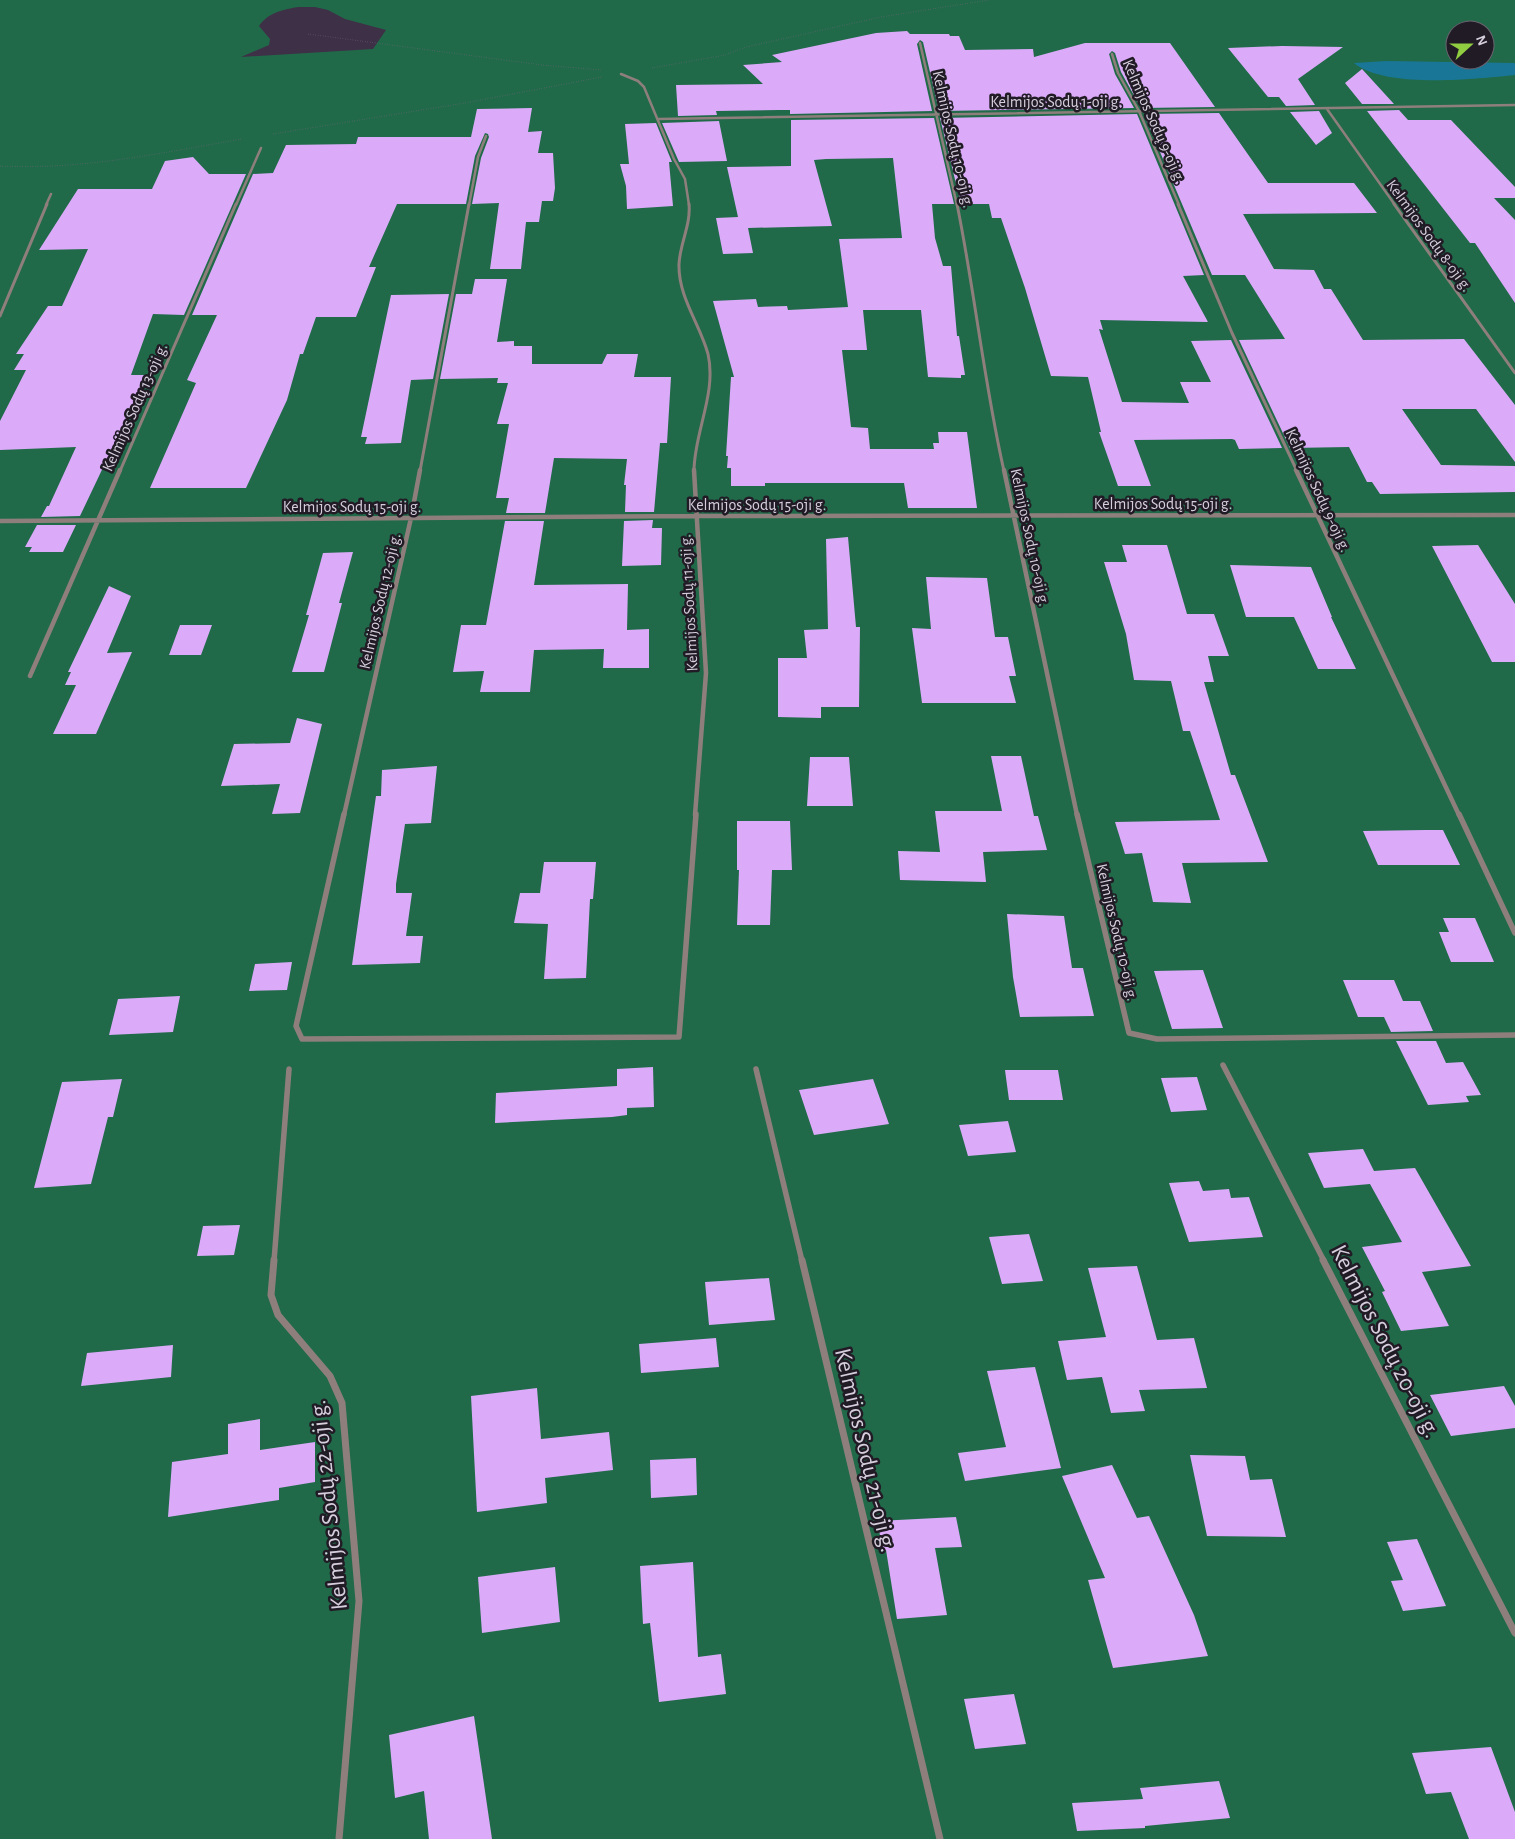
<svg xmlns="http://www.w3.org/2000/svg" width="1515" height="1839" font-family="'Alegreya Sans',sans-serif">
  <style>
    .green { fill: #216a49; fill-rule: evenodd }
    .water { fill: #197696 }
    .building { fill: #dbabfa }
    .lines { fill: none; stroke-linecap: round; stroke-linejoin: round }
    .path { stroke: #706478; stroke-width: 1; stroke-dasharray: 0.5 2; stroke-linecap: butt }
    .minor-far4 { stroke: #8f7f7c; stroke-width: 2.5 }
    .minor-far3 { stroke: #8f7f7c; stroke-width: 3 }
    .minor-far2 { stroke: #8f7f7c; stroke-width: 4.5 }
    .minor-far1 { stroke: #8f7f7c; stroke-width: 5.5 }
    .minor { stroke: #8f7f7c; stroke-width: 7 }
    .labels { text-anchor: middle; stroke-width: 5; stroke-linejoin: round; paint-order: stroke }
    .far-street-label { font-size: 16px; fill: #d6cedc; stroke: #211b26 }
    .near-street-label { font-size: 24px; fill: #d6cedc; stroke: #211b26 }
  </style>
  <rect width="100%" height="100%" fill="#3e3047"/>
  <path class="green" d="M0 0H1515V1839H0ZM298 7H315L328 10 345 19 386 30 373 49 241 57 269 45 270 39 259 26C269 12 282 10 298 7ZM1455 30H1485V60H1455Z"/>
  <path class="water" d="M1386 61 1515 63V75C1476 79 1385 89 1354 63Z"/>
  <path class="building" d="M907 31 910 34H949L950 36H959L965 50 1033 49 1034 57 1085 43H1170L1215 107 1141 108 1121 72 1115 53 1112 51 1109 54 1115 74 1134 108 939 111 923 42 920 40 917 44 932 111 790 114V110H779L716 111 717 115 678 116 676 85 763 84 743 65 782 62 772 55 876 33Z
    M1282 46 1343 47 1298 79 1315 105 1286 106 1279 97H1268L1228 48Z
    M1362 69 1394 104H1362L1345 83Z
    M532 108 528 132 542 131 538 153H553L555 188 553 201H542L539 222H526L521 269H490L499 203 472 204 481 158 489 137 488 134 485 133 475 156 466 204H397L369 267H376L356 317H316L303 354H300L287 400 246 488H150L196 383 187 380 217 315H192L253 174 273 173 286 145 356 144 358 137H471L477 109Z
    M1399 110 1408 120H1451L1515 187V198H1494L1515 220V303L1475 243H1470L1367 111Z
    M1319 111 1332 133 1316 145 1290 112Z
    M1219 113 1268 183H1354L1377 213 1243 214 1274 269 1314 270 1324 289H1331L1363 340 1464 339 1515 405V462L1476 409H1402L1441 465 1515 466V492L1380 494 1372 482H1367L1349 447 1290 448 1239 340 1285 339 1245 275H1212L1144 114Z
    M1137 114 1204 275 1183 276 1208 322 1100 320 1103 330 1099 329 1122 402 1189 403 1180 382H1211L1191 341 1231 340 1282 448 1239 449 1235 440 1232 439 1134 440 1151 486H1118L1099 432H1101L1088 377 1051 376 1025 288 1001 218H992L989 204H961L940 118Z
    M934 118 954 204H932L935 238 943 266H951L957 336H959L965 375H961V378L928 377 921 310H863L867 350H842L851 427 868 428 870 449H934L933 443H939L938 432H967L977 508H908L904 483H765V486H731V468H727L728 456H726L731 377H734L713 301 756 299 758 307 787 306 788 310 848 307 839 239 902 238 893 158 826 159 814 160 832 226 748 228 753 253 723 254 716 218 738 217 727 167 791 166V120Z
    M719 121 727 161 679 162 662 123Z
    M656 123 672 162H669L673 206 627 209 626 186 620 164H629L625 124Z
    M193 157 209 174H246L184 315 153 314 131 375H147L80 516 41 517 47 506H49L76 447 0 450V421L26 370H14L24 354H16L48 306H62L88 249 39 250 78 189H152L165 161Z
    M475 279H507L497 342 514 341V346H532V364H602L607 354H638L634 377H671L667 443H660L654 512H625L626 485H624L627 459 554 458 545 513H506L509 498H496L509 424H497L508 383H497L498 378 440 379 456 294H472Z
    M449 294 433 379 411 380 401 443 365 444 367 437H361L391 295Z
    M653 520 652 528H662L661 565 622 566 624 521Z
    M505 521H544L534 585 628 584 627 630 649 629V668H603L604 649 534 650 530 692H480L484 671 453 672 461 625H486Z
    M37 525H76L63 552H29L32 547H25Z
    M848 537 856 627H860L859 707H821V718L778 717V658H807L804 630 828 629 826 539Z
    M1122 545H1167L1187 614H1214L1229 656H1208L1214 682H1204L1231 775H1235L1268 862 1182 863 1191 903 1153 902 1142 853 1125 854 1115 822 1220 820 1190 731H1183L1171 681 1134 680 1126 634 1104 562H1127Z
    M1478 545 1515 604V662H1492L1432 546Z
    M353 552 339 603H342L324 672H292L309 615H306L323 553Z
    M1230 565 1311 567 1332 617H1331L1356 669H1318L1294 617H1246Z
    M926 577 987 578 995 637H1008L1016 676H1009L1016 703H922L912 628 931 629Z
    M109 586 131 596 107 653 132 652 96 734H53L76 685H65L71 672H68Z
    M180 625H212L201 655H169Z
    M297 718 322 724 300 813 272 814 280 784 221 786 234 744 290 743Z
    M991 756H1021L1034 816H1038L1047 850 983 852 986 882 900 880 898 851 940 852 935 811H1002Z
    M810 757H849L853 806H807Z
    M437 766 431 823 405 824 396 884V893H412L406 936H423L420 963 352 965 376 796H381L382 770Z
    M737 821H790L792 870H772L770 925H737L739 870H737Z
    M1425 830H1443L1460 865H1378L1363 831Z
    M544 862H596L593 899H590L586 978 544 979 548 924 514 923 520 893H540Z
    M1007 914 1064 916 1072 968H1083L1094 1016 1020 1017 1013 977Z
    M1443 918H1475L1494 962H1451L1439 932H1449Z
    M292 962 287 990 249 991 255 964Z
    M1203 970 1223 1028 1172 1029 1154 971Z
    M1343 980H1394L1403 1001H1420L1433 1031 1391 1032 1384 1017H1358Z
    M180 996 173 1032 109 1035 118 999Z
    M1396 1041H1436L1446 1063 1463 1062 1481 1095 1466 1096 1469 1102 1428 1105Z
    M653 1067 654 1107 627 1108V1115L612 1117 495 1123 496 1093 617 1086V1069Z
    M1005 1070H1058L1063 1100H1009Z
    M1197 1077 1207 1110 1171 1112 1161 1078Z
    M122 1079 113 1117H108L91 1184 34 1188 62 1082Z
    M873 1079 889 1124 814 1135 799 1090Z
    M1008 1121 1016 1152 968 1156 959 1125Z
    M1363 1149 1374 1171 1415 1168 1471 1266 1422 1272 1449 1326 1401 1331 1382 1292 1385 1291 1362 1247 1402 1242 1370 1184 1324 1188 1308 1153Z
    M1199 1181 1203 1191 1229 1189 1231 1198 1249 1197 1263 1237 1189 1242 1169 1183Z
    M240 1225 234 1255 197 1256 203 1226Z
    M1029 1234 1043 1281 1002 1284 989 1237Z
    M1137 1266 1157 1340 1194 1338 1207 1388 1139 1390 1145 1411 1111 1413 1102 1377 1067 1380 1058 1341 1106 1337 1088 1268Z
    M769 1278 775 1320 709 1325 705 1282Z
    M716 1338 719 1367 641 1373 639 1344Z
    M173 1345 171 1377 81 1386 87 1353Z
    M1035 1367 1061 1468 965 1481 958 1453 1006 1447 987 1371Z
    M1504 1386 1515 1406V1428L1451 1436 1430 1395Z
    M537 1388 541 1439 609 1432 613 1470 545 1478 547 1503 477 1512 471 1396Z
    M260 1419V1450L315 1442V1482L279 1488V1500L168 1517 172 1462 228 1454V1424Z
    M1190 1455 1245 1456 1250 1480 1272 1479 1286 1537 1207 1536Z
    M696 1458 697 1495 651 1498 650 1460Z
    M1112 1465 1137 1518 1149 1516 1194 1615 1208 1656 1113 1668 1088 1580 1105 1578 1062 1476Z
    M956 1517 962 1547 935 1548 947 1615 897 1619 886 1550 882 1551 878 1521Z
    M1417 1539 1446 1606 1403 1611 1391 1581 1403 1580 1387 1542Z
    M693 1562 698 1657 721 1654 726 1694 659 1702 650 1623 643 1624 640 1566Z
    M555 1567 560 1622 482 1633 478 1577Z
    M1014 1694 1026 1744 975 1749 964 1699Z
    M474 1716 492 1839H429L424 1791 395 1798 389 1735Z
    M1491 1747 1515 1812V1839H1469L1451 1792 1426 1794 1412 1753Z
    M1219 1781 1230 1818 1145 1826V1828L1077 1831 1072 1803 1143 1799 1140 1788Z"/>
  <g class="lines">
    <path class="path" d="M308 34 542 65 601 70
      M652 68 725 55 746 47 881 17 989 0
      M273 134 465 103 602 77
      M0 166C82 170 161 153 242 139"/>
    <path class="minor-far4" d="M920 43 957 205
      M1112 54 1118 73 1139 111 1179 205
      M621 74 638 81 644 87 674 159 685 179 689 205
      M1327 109 1395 205
      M659 119 1515 105
      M46 205 51 194
      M236 205 261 148
      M469 205 478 157 486 136"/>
    <path class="minor-far3" d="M689 204C691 225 680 243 679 264 678 297 700 324 708 354 717 393 694 433 694 471
      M957 204C975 293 984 383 1004 471
      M1178 204 1232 333 1297 471
      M1394 204 1515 373
      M0 316 47 204
      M120 471 236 204
      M420 471 469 204"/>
    <path class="minor-far2" d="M694 470 706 673 695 815
      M1004 470 1077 815
      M1296 470 1459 815
      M0 521 695 516 1515 515
      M30 676 120 470
      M344 815 411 518 420 470"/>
    <path class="minor-far1" d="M344 814 296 1026 302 1039 679 1037 696 814
      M1077 814 1129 1033 1157 1039 1515 1035
      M1459 814 1515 933
      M1223 1065 1324 1261
      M756 1069 802 1261
      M274 1261 289 1069"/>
    <path class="minor" d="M274 1260 271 1295 278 1315 330 1376 342 1403 359 1601 339 1839
      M802 1260 940 1839
      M1323 1260 1515 1633"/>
  </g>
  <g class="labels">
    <g class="far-street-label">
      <text x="1056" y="107">Kelmijos Sodų 1-oji g.</text>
      <text transform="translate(1155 121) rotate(66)" y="6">Kelmijos Sodų 9-oji g.</text>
      <text transform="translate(954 139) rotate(77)" y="6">Kelmijos Sodų 10-oji g.</text>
      <text transform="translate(1430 235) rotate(54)" y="6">Kelmijos Sodų 8-oji g.</text>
      <text transform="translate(134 407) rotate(-66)" y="6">Kelmijos Sodų 13-oji g.</text>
      <text transform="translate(1319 490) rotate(65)" y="6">Kelmijos Sodų 9-oji g.</text>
      <text x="1163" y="509">Kelmijos Sodų 15-oji g.</text>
      <text x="757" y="510">Kelmijos Sodų 15-oji g.</text>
      <text x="352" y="512">Kelmijos Sodų 15-oji g.</text>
      <text transform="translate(1031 537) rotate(78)" y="6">Kelmijos Sodų 10-oji g.</text>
      <text transform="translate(379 601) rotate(-77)" y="6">Kelmijos Sodų 12-oji g.</text>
      <text transform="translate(688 603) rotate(-93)" y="6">Kelmijos Sodų 11-oji g.</text>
      <text transform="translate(1118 932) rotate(77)" y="6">Kelmijos Sodų 10-oji g.</text>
    </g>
    <g class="near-street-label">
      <text transform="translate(1386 1341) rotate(63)" y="8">Kelmijos Sodų 20-oji g.</text>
      <text transform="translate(866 1450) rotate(77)" y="8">Kelmijos Sodų 21-oji g.</text>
      <text transform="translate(328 1505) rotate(-96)" y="8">Kelmijos Sodų 22-oji g.</text>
    </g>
  </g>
  <g transform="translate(1470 45) rotate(69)"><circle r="24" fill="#211b26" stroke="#69636f"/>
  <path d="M0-4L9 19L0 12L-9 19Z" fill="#90cd41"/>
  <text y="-8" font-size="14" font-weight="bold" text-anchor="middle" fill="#d6cedc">N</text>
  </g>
</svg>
